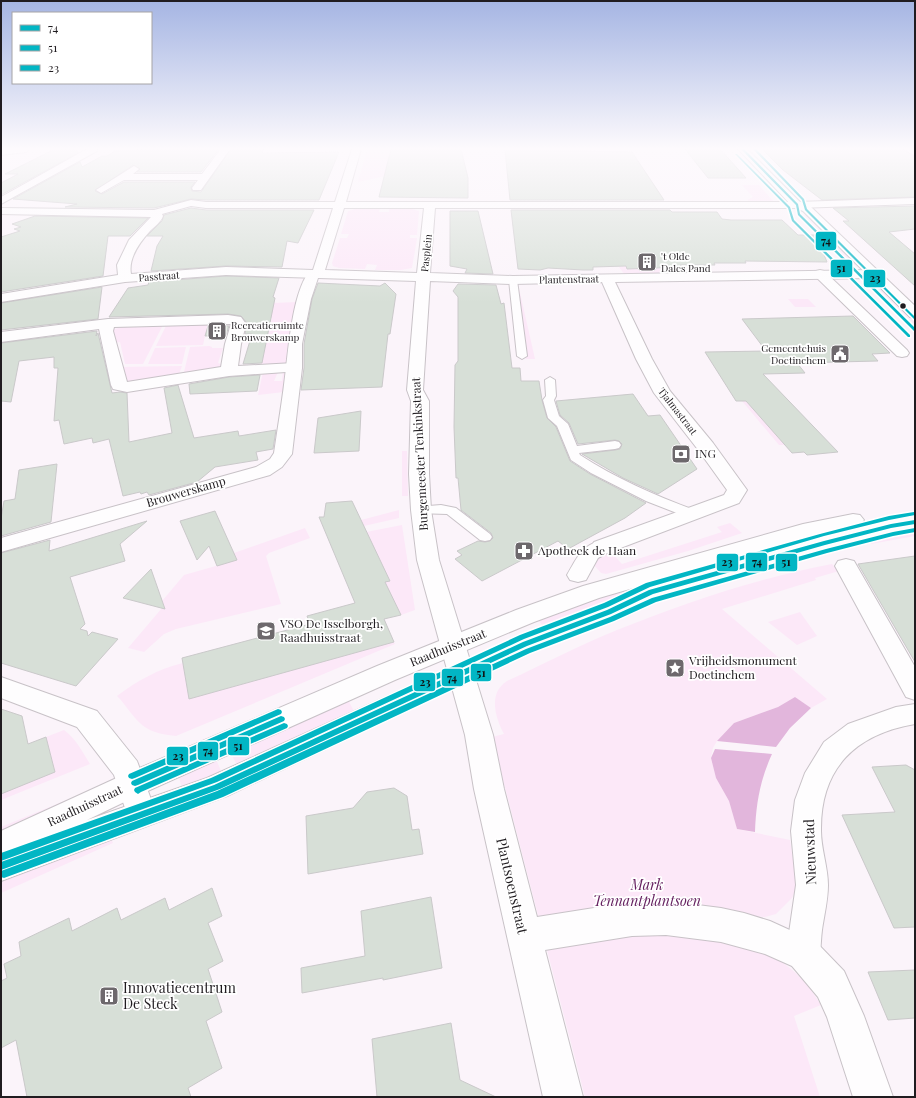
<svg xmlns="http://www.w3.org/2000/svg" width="916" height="1098" font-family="'Playfair Display',serif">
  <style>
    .green { fill: #fce8f8 }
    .water { fill: #e2b6dc }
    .building { fill: #d7dfd7; stroke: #cac9ca }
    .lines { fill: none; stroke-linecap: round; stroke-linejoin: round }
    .service-casing { stroke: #c8c2c7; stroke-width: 2 }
    .pedestrian-casing { stroke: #c8c2c7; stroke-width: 2 }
    .minor-casing { stroke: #c8c2c7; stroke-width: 2 }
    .secondary-casing { stroke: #c8c2c7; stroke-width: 2 }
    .service { fill: #fefdfe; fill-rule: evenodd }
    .pedestrian { fill: #fefdfe; fill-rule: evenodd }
    .minor { fill: #fefdfe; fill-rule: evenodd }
    .secondary { fill: #fefdfe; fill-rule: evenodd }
    .bus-1-casing { stroke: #fff; stroke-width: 3 }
    .bus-2-casing { stroke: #fff; stroke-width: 3 }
    .bus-3-casing { stroke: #fff; stroke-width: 3 }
    .bus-1 { fill: #02b6c4; fill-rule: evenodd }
    .bus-2 { fill: #02b6c4; fill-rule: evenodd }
    .bus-3 { fill: #02b6c4; fill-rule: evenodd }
    .bus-dot { fill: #201c20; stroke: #fff; stroke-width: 1.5 }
    .labels { text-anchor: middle; stroke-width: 3.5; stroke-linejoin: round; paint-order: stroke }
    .far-street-label { font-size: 10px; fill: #201c20; stroke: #fff }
    .far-poi-label { font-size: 10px; fill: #201c20; stroke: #fff; text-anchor: start }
    .street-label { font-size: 12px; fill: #201c20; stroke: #fff }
    .poi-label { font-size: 12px; fill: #201c20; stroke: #fff; text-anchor: start }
    .near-street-label { font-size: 14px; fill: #201c20; stroke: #fff }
    .near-park-label { font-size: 14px; font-style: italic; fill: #652160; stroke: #fff }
    .near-poi-label { font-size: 14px; fill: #201c20; stroke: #fff; text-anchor: start }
    .line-badge { stroke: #fff; stroke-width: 1.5 }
    .pale-badge-label { font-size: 11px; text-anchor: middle; font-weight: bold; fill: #111 }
  </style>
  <rect width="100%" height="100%" fill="#fbf4fa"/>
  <path class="green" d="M367 149H408L386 176 358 182Z
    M742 185H759L773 201 756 203 747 200 753 197Z
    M359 208H380L379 212H389V208H409L419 211 417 235H410V238H417L412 268 401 270H375L377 265 367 264 365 269 339 268 333 266 332 263 340 238H347L349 234H341L348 211Z
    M804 215H811L858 265H853Z
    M626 266 628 269 679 268 682 273 624 274 619 267Z
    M869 280H875L915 317V325Z
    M517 284H518L535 359H526Z
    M788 299H808L816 307H795Z
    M297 302 289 365 261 366 272 318 264 317 248 304Z
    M230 321 231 325H211L205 336 203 345 156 346 166 326Z
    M164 323 143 364H125L120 342 114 343 111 330 126 326Z
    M209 346 212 347V348H223L218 363 223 365 222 367 183 376 190 347Z
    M186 347 182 364H148L155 348Z
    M182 366 179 374 126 382 119 367Z
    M283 371 286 372 284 392 258 395 263 372H278L274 381H282Z
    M742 401H746L785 445H779Z
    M402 451H407L408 496H402Z
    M399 510V518L364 526 361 520Z
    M730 523 742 533 688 551 606 574 601 573 593 564 596 557 610 551 622 564 722 532 717 527Z
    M402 525 415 610 401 615 385 582 366 532Z
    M305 528 310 538 269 553 266 556 281 604 176 629 164 634 144 652 128 648 162 608 157 607 184 575 237 560 234 553Z
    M915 530V536L871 544 874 537Z
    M801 537 804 541 686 576 546 629 536 618Z
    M832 564 839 571 815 578 816 580 722 609 827 699 811 708 795 697 778 707 734 723 717 741 713 748 711 758 716 778 729 801 737 829 790 840 796 879V889L792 898 776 914 765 917 755 916 754 950C784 958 805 978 821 1005L794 1016 820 1097H585L492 737 504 734C495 717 488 693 507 681 544 664 580 645 617 630 687 602 758 578 832 564Z
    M800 612 817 636 797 645 768 622Z
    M394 642 395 644 176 736C143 733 139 723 120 699L117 696C137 681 158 669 183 663L189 699Z
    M348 700 356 715 238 767 229 750Z
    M64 730C76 739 82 751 90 764L1 800V794L55 772 46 737Z
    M214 755 222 773 182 788 177 771Z
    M74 797 76 802 1 838V827Z
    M111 839 113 843 1 893V875Z"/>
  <path class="water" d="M795 697 811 708 790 728 776 747 717 741 734 723 778 707Z
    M715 749 772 754C760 780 756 804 755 832L737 829 729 801 716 778 711 758Z"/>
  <path class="building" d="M62 149H77L78 153 1 195V183L18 174H5L51 151Z
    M146 149H219L201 172H137L140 169 133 165 95 191 102 194 124 182H195L191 187 192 191 201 192 231 149H264L262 153 339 152 319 200H206L191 199 154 208 65 207 77 204 13 199 80 162 82 167 102 156H107L115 151Z
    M391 149H461L468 178V198L379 197Z
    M685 149H720L746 178H708Z
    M762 149H902L915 157V197L822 200 783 170Z
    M505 150 632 152 664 200H510Z
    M915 206V229L889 232 915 254V286L843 221H849L833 208Z
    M191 208 206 210H314L298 243 287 241 282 267 226 266 151 271 157 246 163 236H147L162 221 164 215Z
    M511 210H670L672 212H717L722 219 731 220H782L798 235H816L827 262 745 261 746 263H714L715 265H680L682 267 627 269 626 266 593 267V270H583L548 268 540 270 518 269Z
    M450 211H478L493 274 465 273 467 269 450 266Z
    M35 216 148 218 130 236H108L103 276 1 292V237L20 231 14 229 21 227 12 224Z
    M226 276 279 278 273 297 275 298 262 363 243 364 252 334H245L247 323 241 316 228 314 109 317 128 288 148 285 149 282Z
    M318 283 380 286 385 283 396 294 390 334H388L382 387 301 390 304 368V344L312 299Z
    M458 284 496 285 501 304 504 303 512 368H520L521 381H539L542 400 547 418 556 427 570 461 590 474 646 503 625 518 568 549 558 541 482 581 455 559 462 555 457 551 478 541 485 542 490 541 493 538 491 533 461 510 458 478H456L454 427 455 365 458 361V297L453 291Z
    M102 287 98 319 1 330V303Z
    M853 316 890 353 872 354 878 361 797 363 805 373 763 374 838 452 807 455 804 452 792 453 746 401H736L705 352 766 351 742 319Z
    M208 326H229L226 335 205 336Z
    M97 331 96 336 98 333 112 393 120 392 127 393 129 442 172 433 164 388 178 385 194 438 238 431 239 436 276 430 273 449 256 452 258 460 215 467 197 482 149 495 147 492 141 494 140 492 123 496 109 439 93 443 92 438 64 444 59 420 54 421 58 368H54V357L19 361 11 402 1 401V343Z
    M260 375 257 391 190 394 189 384 229 377Z
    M633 394 648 416 660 415 697 469 658 494 623 478 582 454 615 450 620 449 622 444 619 441 615 440 578 444 569 423 560 415 556 401Z
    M361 411 359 451 314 453 318 418Z
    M57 464 51 522 1 536V519L4 501 15 499 19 470Z
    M352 501 390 581 385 582 401 615 384 619 394 642 189 699 182 658 310 624 307 616 355 603 319 517H324L326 503Z
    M215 511 237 560 217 566 209 546 197 560 180 521Z
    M147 521 120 544 125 561 70 577 85 624 80 629 87 631 88 636 92 632 118 639 76 686 1 663V553L50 540 49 551Z
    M915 556V662L858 564Z
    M151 569 165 609 123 598Z
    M1 709 22 716 28 744 46 737 55 772 1 794Z
    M906 765 915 770V927L894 928 842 815 895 812 872 767Z
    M394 788 407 796 412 830 419 829 423 854 308 874 306 816 353 808 367 792Z
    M212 888 222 916 208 923 223 961 208 969 222 1012 206 1021 222 1068 188 1088 191 1097H27L16 1040 1 1048V981L7 978 4 964 21 956 19 942 69 918 72 931 117 908 121 920 165 898 169 910Z
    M431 897 442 968 383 980V978L302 993 301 968 365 956 361 911Z
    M915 970V1018L888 1020 868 972Z
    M451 1023 460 1080 496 1097H377L372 1039Z"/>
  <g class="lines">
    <g class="service-casing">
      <path id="service" d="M904 149H912L915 151V156Z
        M513 277 517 280 527 356 522 359 517 356 509 280Z
        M550 377 555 380 556 396 554 400 559 416 568 424 577 446 615 441 619 442 621 445 619 448 615 449 579 453 580 455C617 479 656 496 697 511L699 514 697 517H687L646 501 591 473 571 460 557 426 548 418 543 400 546 396 545 380Z
        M441 505 456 508 490 534 492 537 490 540 485 541 480 540 447 514 416 513 414 510 416 507Z"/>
    </g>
    <g class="pedestrian-casing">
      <path id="pedestrian" d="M318 269 322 270 324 273 318 278 311 299 302 344V368L292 454 282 467 270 475 1 552V538L256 467 270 459 274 453C278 425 283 397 286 368 289 343 293 295 308 273Z
        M820 270 824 271 907 350 909 353 907 356 902 357 897 356 816 277 814 274 816 271Z
        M602 540 609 542 612 547 609 552 598 558 586 580 578 582 570 580 567 575C577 558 581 546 602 540Z
        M846 559 854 561 915 667V700L906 697 835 566 838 561Z
        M915 704V724C856 734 820 768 821 831 821 849 828 867 828 885 828 900 824 916 822 930 820 945 822 952 816 966L804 971 792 966 787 954 789 933 796 885 791 831 795 800 805 773 824 742 848 724 896 707Z"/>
    </g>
    <g class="minor-casing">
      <path id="minor" d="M1 149H30L26 152 1 155Z
        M87 149H97V151L1 204V197Z
        M221 149H230L201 190H193L192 188 198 180H124L101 193 96 190 134 166 139 169 133 174H202Z
        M352 149H361L346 202H797L915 198V204L797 208H435L430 273 513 276 873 270 878 271 880 274 878 277 873 278 615 282 652 359 670 391 713 443 747 490 739 503 610 552 602 554 594 552 591 547 594 542 724 495 727 490 699 451 654 393 636 359 602 282 513 284 430 281 423 390 429 401V474L431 510 439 560 493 735 504 789 537 917 632 902 666 901 721 908 744 913 770 921 816 942 844 971 864 1016 893 1097H853L827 1017 818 997 792 966 765 954 721 942 666 935 632 936 545 950 583 1097H543L474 789 465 735 417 560 411 510 409 474 411 401 407 390 416 281 226 275 125 282 1 302V294L118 275 117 265 129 240 151 217 1 214V208L154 210 191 200 206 202H335ZM191 206 206 208H333L313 270 226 267 131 274C128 258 140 242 150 231 155 226 161 222 163 216L162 214ZM344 208H424L417 273 325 270Z
        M228 315 241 317 246 324 241 344 238 366 294 363 300 365 302 368 300 371 229 376 127 392 113 389 111 385 99 329 1 342V332L108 319ZM231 324 225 344 221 367 127 382 113 331 114 327Z
        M1 677 97 711 137 761 156 813 152 823 141 827 130 823 114 775 77 727 1 698Z"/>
    </g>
    <g class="secondary-casing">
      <path id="secondary" d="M738 149H747L801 203 811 207 915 306V318L910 317 803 211 793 207Z
        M853 514 860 515 864 520 860 525 814 535 599 598 534 622 395 680 141 794 87 820 207 778 516 638 601 606 643 586 824 536 891 519 915 515V529L891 533 830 548 659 598 617 618 534 650 227 796 1 881V831L121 776 377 666 516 610 583 586 803 524Z"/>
    </g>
    <use href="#service" class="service"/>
    <use href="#pedestrian" class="pedestrian"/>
    <use href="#minor" class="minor"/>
    <use href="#secondary" class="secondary"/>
    <g class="bus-1-casing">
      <path id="bus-1" d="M744 149 798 204 800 214 915 328V331H914L798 215 796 205 741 149Z
        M915 520V524L891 528 825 545 653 594 611 614 527 646 220 789 1 870V862L214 785 523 642 607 610 649 590 824 541 891 524Z
        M281 716 284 717 285 719 284 721 138 785 135 786 132 785 131 783 132 781Z"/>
    </g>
    <g class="bus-2-casing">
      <path id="bus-2" d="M735 154H737L790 207 794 220 910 335V337H908L792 221 788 208Z
        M915 528V532L893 536 827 553 656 602 614 621 530 653 223 797 4 878 1 877V871L217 791 526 649 610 617 652 598 826 549 893 532Z
        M284 723 287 724 288 726 287 728 141 792 138 794 135 792 134 790 135 788Z"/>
    </g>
    <g class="bus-3-casing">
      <path id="bus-3" d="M756 149 804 199 807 209 915 317V320L805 210 802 200 753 149Z
        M914 512 915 513V515L889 520 824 536 650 587 608 607 524 639 217 782 1 861V853L211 778 520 635 604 603 646 583 820 534 889 516Z
        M278 709 281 710 282 712 281 714 135 778 132 779 129 778 128 776 129 774Z"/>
    </g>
    <use href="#bus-1" class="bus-1"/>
    <use href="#bus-2" class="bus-2"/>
    <use href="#bus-3" class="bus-3"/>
  </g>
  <linearGradient id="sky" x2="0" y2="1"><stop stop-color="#a5b5e3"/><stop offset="0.49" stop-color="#fdfafd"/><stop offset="1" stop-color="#fdfafd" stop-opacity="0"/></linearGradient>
  <rect width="916" height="303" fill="url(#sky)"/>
  <defs>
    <g id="building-square" transform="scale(1)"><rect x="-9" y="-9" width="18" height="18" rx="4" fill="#6d686c" stroke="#fff"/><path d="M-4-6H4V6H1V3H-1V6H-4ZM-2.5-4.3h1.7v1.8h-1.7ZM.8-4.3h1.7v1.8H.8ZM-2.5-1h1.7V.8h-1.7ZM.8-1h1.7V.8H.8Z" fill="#fff"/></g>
    <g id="civic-square" transform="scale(1)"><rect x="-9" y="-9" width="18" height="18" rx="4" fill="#6d686c" stroke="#fff"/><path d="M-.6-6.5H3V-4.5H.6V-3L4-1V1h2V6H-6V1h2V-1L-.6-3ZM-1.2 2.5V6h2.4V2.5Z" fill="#fff"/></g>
    <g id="bank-square" transform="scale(1)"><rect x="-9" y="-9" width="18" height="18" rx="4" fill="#6d686c" stroke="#fff"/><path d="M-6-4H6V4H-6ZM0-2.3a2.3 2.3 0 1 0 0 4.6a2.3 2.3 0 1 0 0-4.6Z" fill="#fff"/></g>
    <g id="pharmacy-square" transform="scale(1)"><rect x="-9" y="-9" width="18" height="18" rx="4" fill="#6d686c" stroke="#fff"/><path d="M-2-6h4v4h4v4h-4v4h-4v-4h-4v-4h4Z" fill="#fff"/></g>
    <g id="school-square" transform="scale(1)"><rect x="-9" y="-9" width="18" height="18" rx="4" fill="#6d686c" stroke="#fff"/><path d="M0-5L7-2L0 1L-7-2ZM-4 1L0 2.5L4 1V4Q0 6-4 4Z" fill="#fff"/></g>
    <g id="sight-square" transform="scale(1)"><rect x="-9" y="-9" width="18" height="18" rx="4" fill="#6d686c" stroke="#fff"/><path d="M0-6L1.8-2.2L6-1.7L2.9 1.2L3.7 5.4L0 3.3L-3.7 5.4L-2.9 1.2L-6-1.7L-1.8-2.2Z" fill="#fff"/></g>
  </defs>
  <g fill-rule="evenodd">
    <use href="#building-square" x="647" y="262"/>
    <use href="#building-square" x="217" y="331"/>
    <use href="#civic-square" x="840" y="354"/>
    <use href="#bank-square" x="681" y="454"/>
    <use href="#pharmacy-square" x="524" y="551"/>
    <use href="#school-square" x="266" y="631"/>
    <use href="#sight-square" x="675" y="668"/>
    <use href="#building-square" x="109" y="996"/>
  </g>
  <circle class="bus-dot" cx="903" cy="306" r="3.5"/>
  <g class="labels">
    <g class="far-street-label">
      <text transform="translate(426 253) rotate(-84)" y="4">Pasplein</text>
      <text transform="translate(159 276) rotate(-4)" y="4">Passtraat</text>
      <text transform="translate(569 279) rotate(-1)" y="4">Plantenstraat</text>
      <text transform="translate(678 411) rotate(52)" y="4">Tjalmastraat</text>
    </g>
    <g class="far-poi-label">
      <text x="661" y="260">'t Olde<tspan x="661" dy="12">Dales Pand</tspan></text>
      <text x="231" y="329">Recreatieruimte<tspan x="231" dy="12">Brouwerskamp</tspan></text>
      <text x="826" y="352" text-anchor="end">Gemeentehuis<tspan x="826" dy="12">Doetinchem</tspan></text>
    </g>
    <g class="street-label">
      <text transform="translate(420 454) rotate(-93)" y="4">Burgemeester Tenkinkstraat</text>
      <text transform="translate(186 492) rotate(-16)" y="4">Brouwerskamp</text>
      <text transform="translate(448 648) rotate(-22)" y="4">Raadhuisstraat</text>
      <text transform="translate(85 806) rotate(-25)" y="4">Raadhuisstraat</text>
    </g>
    <g class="poi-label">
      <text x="695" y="458">ING</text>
      <text x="538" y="555">Apotheek de Haan</text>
      <text x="280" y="628">VSO De Isselborgh,<tspan x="280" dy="14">Raadhuisstraat</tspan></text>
      <text x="689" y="665">Vrijheidsmonument<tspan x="689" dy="14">Doetinchem</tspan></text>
    </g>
    <g class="near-street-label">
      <text transform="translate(810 852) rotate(-92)" y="5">Nieuwstad</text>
      <text transform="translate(512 886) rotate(77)" y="5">Plantsoenstraat</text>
    </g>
    <g class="near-park-label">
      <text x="647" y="890">Mark<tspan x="647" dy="16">Tennantplantsoen</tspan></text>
    </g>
    <g class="near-poi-label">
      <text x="123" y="993">Innovatiecentrum<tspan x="123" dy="16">De Steck</tspan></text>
    </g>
  </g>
  <g class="line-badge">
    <rect x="815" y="231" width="22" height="20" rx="4" fill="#02b6c4"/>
    <rect x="830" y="259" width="23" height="19" rx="4" fill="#02b6c4"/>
    <rect x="863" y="269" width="23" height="19" rx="4" fill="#02b6c4"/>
    <rect x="745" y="552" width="23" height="20" rx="4" fill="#02b6c4"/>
    <rect x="716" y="553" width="23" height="19" rx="4" fill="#02b6c4"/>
    <rect x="775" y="553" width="23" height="19" rx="4" fill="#02b6c4"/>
    <rect x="470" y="663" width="22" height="19" rx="4" fill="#02b6c4"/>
    <rect x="441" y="668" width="23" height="19" rx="4" fill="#02b6c4"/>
    <rect x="413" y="672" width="23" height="20" rx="4" fill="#02b6c4"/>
    <rect x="227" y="736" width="23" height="20" rx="4" fill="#02b6c4"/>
    <rect x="197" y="741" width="22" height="20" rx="4" fill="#02b6c4"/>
    <rect x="166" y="746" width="23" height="20" rx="4" fill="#02b6c4"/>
  </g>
  <g class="pale-badge-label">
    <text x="826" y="245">74</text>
    <text x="841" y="272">51</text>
    <text x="875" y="282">23</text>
    <text x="757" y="566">74</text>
    <text x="727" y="566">23</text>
    <text x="786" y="566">51</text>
    <text x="481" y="677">51</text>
    <text x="452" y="682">74</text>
    <text x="425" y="686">23</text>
    <text x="238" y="750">51</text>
    <text x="208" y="755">74</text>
    <text x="178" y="760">23</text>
  </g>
  <rect width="916" height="1098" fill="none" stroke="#201c20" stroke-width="4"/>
  <rect x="12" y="12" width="140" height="72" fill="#ffffff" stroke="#a6a4a6"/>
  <rect x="20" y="25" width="20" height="6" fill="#02b6c4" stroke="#a6a4a6"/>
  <text x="48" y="32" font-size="12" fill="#201c20">74</text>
  <rect x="20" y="45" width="20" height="6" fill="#02b6c4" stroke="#a6a4a6"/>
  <text x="48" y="52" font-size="12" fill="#201c20">51</text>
  <rect x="20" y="65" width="20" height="6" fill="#02b6c4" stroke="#a6a4a6"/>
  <text x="48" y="72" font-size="12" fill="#201c20">23</text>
</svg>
